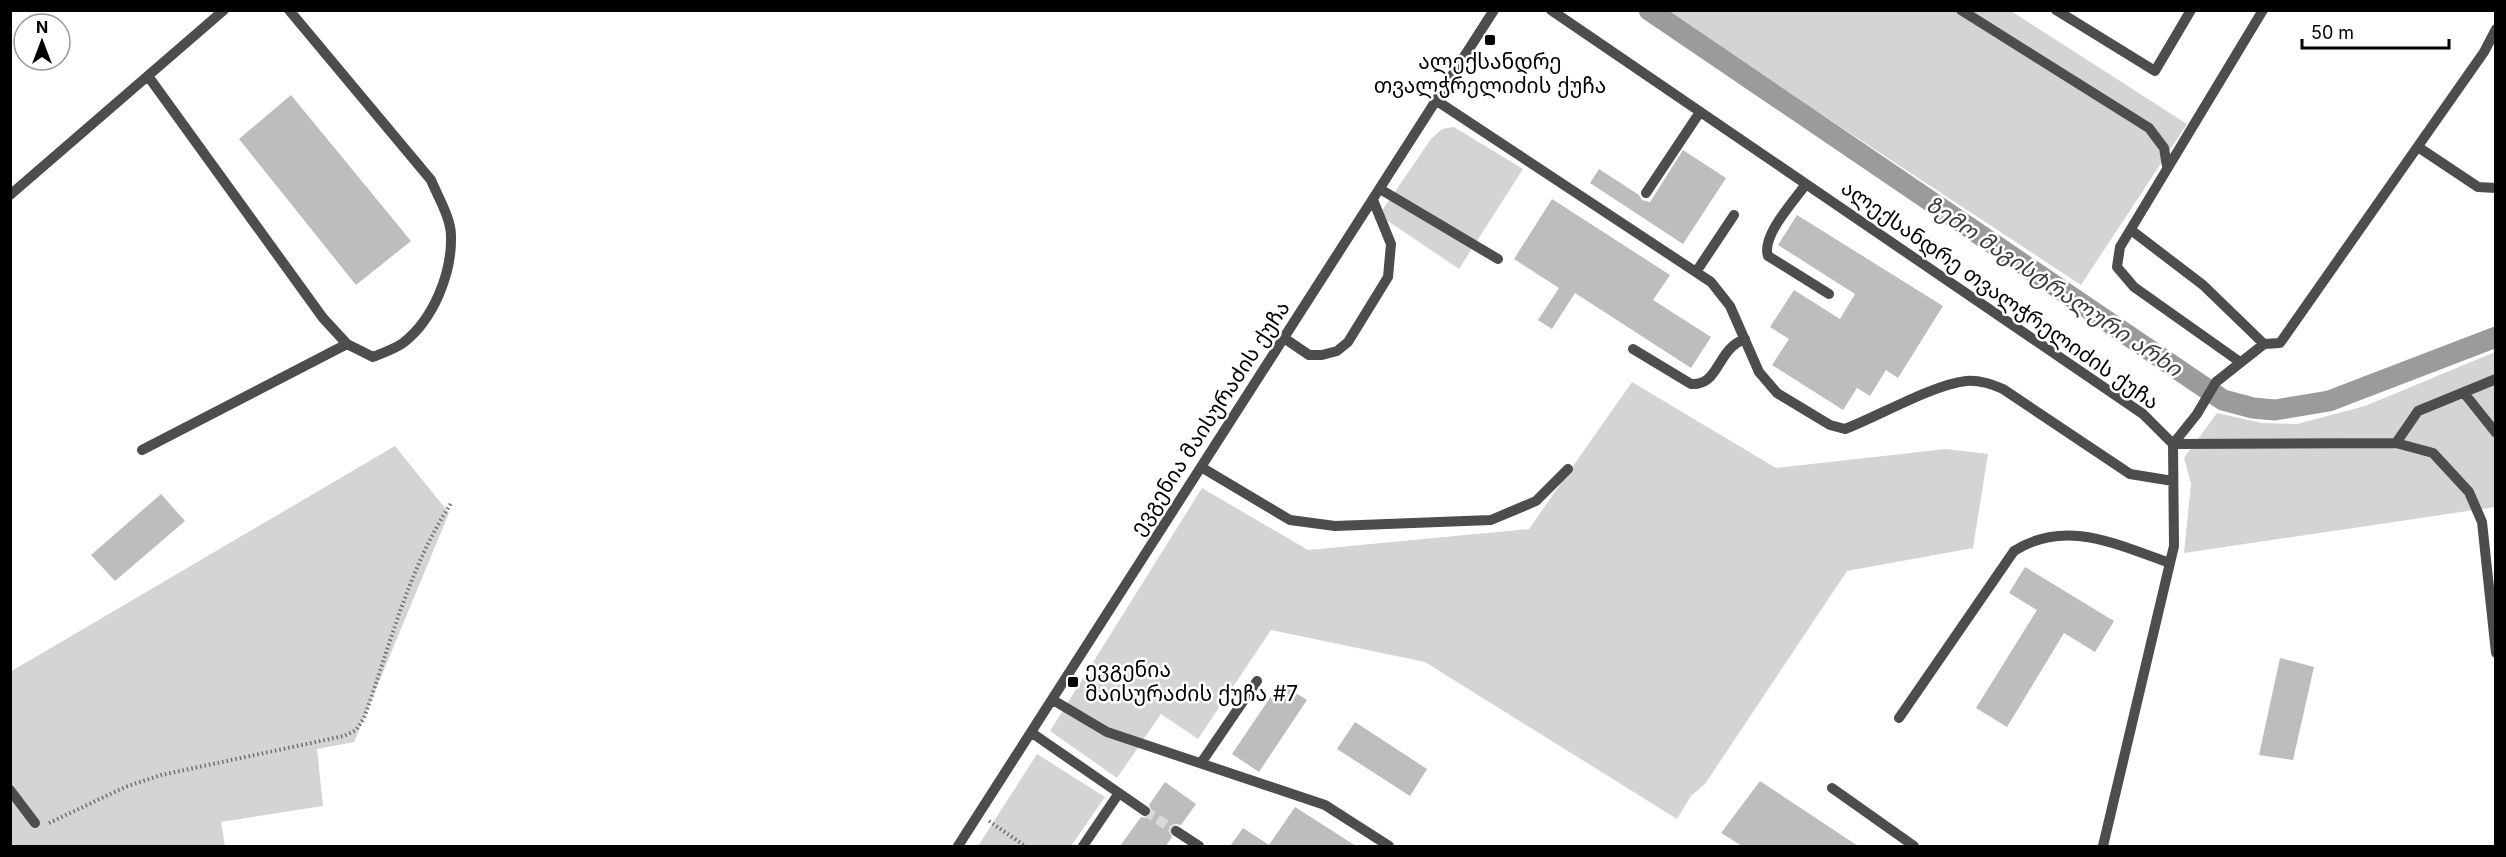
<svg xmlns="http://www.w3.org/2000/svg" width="2506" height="857" font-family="Inter,'Noto Sans Georgian',sans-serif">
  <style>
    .green { fill: #d4d4d4 }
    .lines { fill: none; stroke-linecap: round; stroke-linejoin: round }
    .canal { stroke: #9b9b9b; stroke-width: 21 }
    .building { fill: #bdbdbd }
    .minor-tunnel { stroke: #d9d9d9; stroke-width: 10; stroke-dasharray: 10 5; stroke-linecap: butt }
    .path { stroke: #6f6f6f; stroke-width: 4; stroke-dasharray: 1.5 3; stroke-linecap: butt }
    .minor { stroke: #4d4d4d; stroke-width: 10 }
    .poi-dot { fill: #000; stroke: #fff; stroke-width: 2 }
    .labels { text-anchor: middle; stroke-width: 5; stroke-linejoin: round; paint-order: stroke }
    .poi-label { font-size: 21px; fill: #000; stroke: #fff }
    .street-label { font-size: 21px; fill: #000; stroke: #fff }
    .water-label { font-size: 22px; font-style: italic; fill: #3c3c3c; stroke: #fff }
  </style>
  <rect width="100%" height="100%" fill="#fff"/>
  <path class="green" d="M1664 11H2011L2187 124 2081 285Z
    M1454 127 1523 169 1459 269 1379 215 1431 139 1442 129Z
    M2495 352V507L2184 553 2191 484 2184 458 2217 413 2262 423 2297 424 2365 406Z
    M1632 382 1776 468 1946 449 1988 454 1973 548 1847 571 1705 784 1691 796 1677 819 1425 662 1271 630 1198 739 1161 714 1117 778 1050 731 1202 488 1308 550 1529 529Z
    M395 446 449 513 354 742 317 749 323 806 221 822 225 846H11L10 672Z
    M1037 754 1105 797 1071 846H978Z"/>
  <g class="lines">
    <path class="canal" d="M1649 10 2223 400 2253 408 2275 410 2329 401 2496 337"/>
  </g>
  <path class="building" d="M291 95 411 241 356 285 239 139Z
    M1683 150 1726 178 1683 244 1590 183 1599 169 1639 195 1642 200 1650 202Z
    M1552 199 1670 275 1653 300 1711 337 1691 368 1575 293 1552 329 1538 320 1559 288 1514 259Z
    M1797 215 1943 306 1898 378 1886 370 1870 396 1857 388 1843 410 1772 365 1789 339 1770 327 1794 290 1840 319 1855 294 1778 245Z
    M161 494 185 521 115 581 91 555Z
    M2025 567 2114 621 2095 652 2064 633 2007 727 1976 708 2037 610 2009 593Z
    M2280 658 2314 667 2293 760 2259 755Z
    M1280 683 1307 700 1259 772 1232 754Z
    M1355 722 1427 769 1410 796 1337 749Z
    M1760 781 1858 846H1742L1721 833Z
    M1165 782 1196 804 1181 825 1176 824 1170 826 1169 831 1172 837 1166 846H1120L1141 817 1145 818 1151 816 1152 811 1149 805Z
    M1295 807 1356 846H1230L1243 828 1269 845Z"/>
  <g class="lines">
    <path class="minor-tunnel" d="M1145 811 1176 831"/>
    <path class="path" d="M989 821 1025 846
      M49 823 125 787 161 775 344 736 356 730 364 718C390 646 409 566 452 502"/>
    <path class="minor" d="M1551 10 2143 414 2173 444 2174 546 2103 846
      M1961 10 2149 128 2164 148 2167 166
      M2056 10 2155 71 2191 10
      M148 76 323 318 347 344 373 357C382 353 395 349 403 343 433 320 452 274 451 236 451 218 438 197 431 180L289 10
      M1437 101 1711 282 1730 306 1759 372 1777 393 1830 425 1845 429C1879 416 1932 385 1966 381 1980 380 1991 384 2003 389L2130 474 2173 481
      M2418 147 2478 187 2496 188
      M1806 184C1794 201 1761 236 1768 256L1829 294
      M1380 189 1498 259
      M1646 193 1700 112
      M10 195 224 10
      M2131 230 2203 285 2264 344
      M1696 272 1734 215
      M1284 338 1309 355H1322L1337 351 1348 342 1388 277 1391 244 1373 200
      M1633 349 1691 384C1720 386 1716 349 1745 339
      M2240 362 2134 287 2117 267 2120 247 2263 10
      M2464 393 2496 433
      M2396 443 2418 411 2496 379
      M2173 444 2197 414 2216 382 2264 344 2280 343 2484 52 2496 29
      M2173 444 2396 443 2433 453 2469 492 2482 522 2496 653
      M142 450 347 344
      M1201 467 1290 520 1335 526 1491 520 1536 501 1568 469
      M1053 700 1107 732 1325 805 1389 846
      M1899 718 2014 551C2066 518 2117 545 2170 563
      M1032 733 1145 811
      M1201 763 1257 681
      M1832 788 1914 846
      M10 790 35 823
      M1176 831 1199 846
      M958 846 1494 10
      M1083 846 1119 793"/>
  </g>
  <g class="poi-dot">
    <rect x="1484" y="34" width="12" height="12" rx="3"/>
    <rect x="1067" y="676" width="12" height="12" rx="3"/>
  </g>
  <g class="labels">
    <g class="poi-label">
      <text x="1490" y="69">ალექსანდრე<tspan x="1490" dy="24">თვალჭრელიძის ქუჩა</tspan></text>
      <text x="1085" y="677" text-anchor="start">ევგენია<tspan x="1085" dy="24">მაისურაძის ქუჩა #7</tspan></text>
    </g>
    <g class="street-label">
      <text transform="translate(2000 295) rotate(35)" y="7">ალექსანდრე თვალჭრელიძის ქუჩა</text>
      <text transform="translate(1210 418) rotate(-57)" y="7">ევგენია მაისურაძის ქუჩა</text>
    </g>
    <g class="water-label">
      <text transform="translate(2054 286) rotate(34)" y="8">ზემო მაგისტრალური არხი</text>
    </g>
  </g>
  <rect width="2506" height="857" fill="none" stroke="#000000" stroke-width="24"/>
  <g transform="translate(42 42)"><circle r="28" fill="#ffffff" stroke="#999999" stroke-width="1.5"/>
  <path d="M0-4.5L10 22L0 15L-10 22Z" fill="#000000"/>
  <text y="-9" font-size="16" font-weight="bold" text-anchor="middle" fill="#000000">N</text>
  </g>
  <path d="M2302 39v9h147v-9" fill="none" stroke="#000000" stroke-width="3"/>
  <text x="2311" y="39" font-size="18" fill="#000000" stroke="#ffffff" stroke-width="4.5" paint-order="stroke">50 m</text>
</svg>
